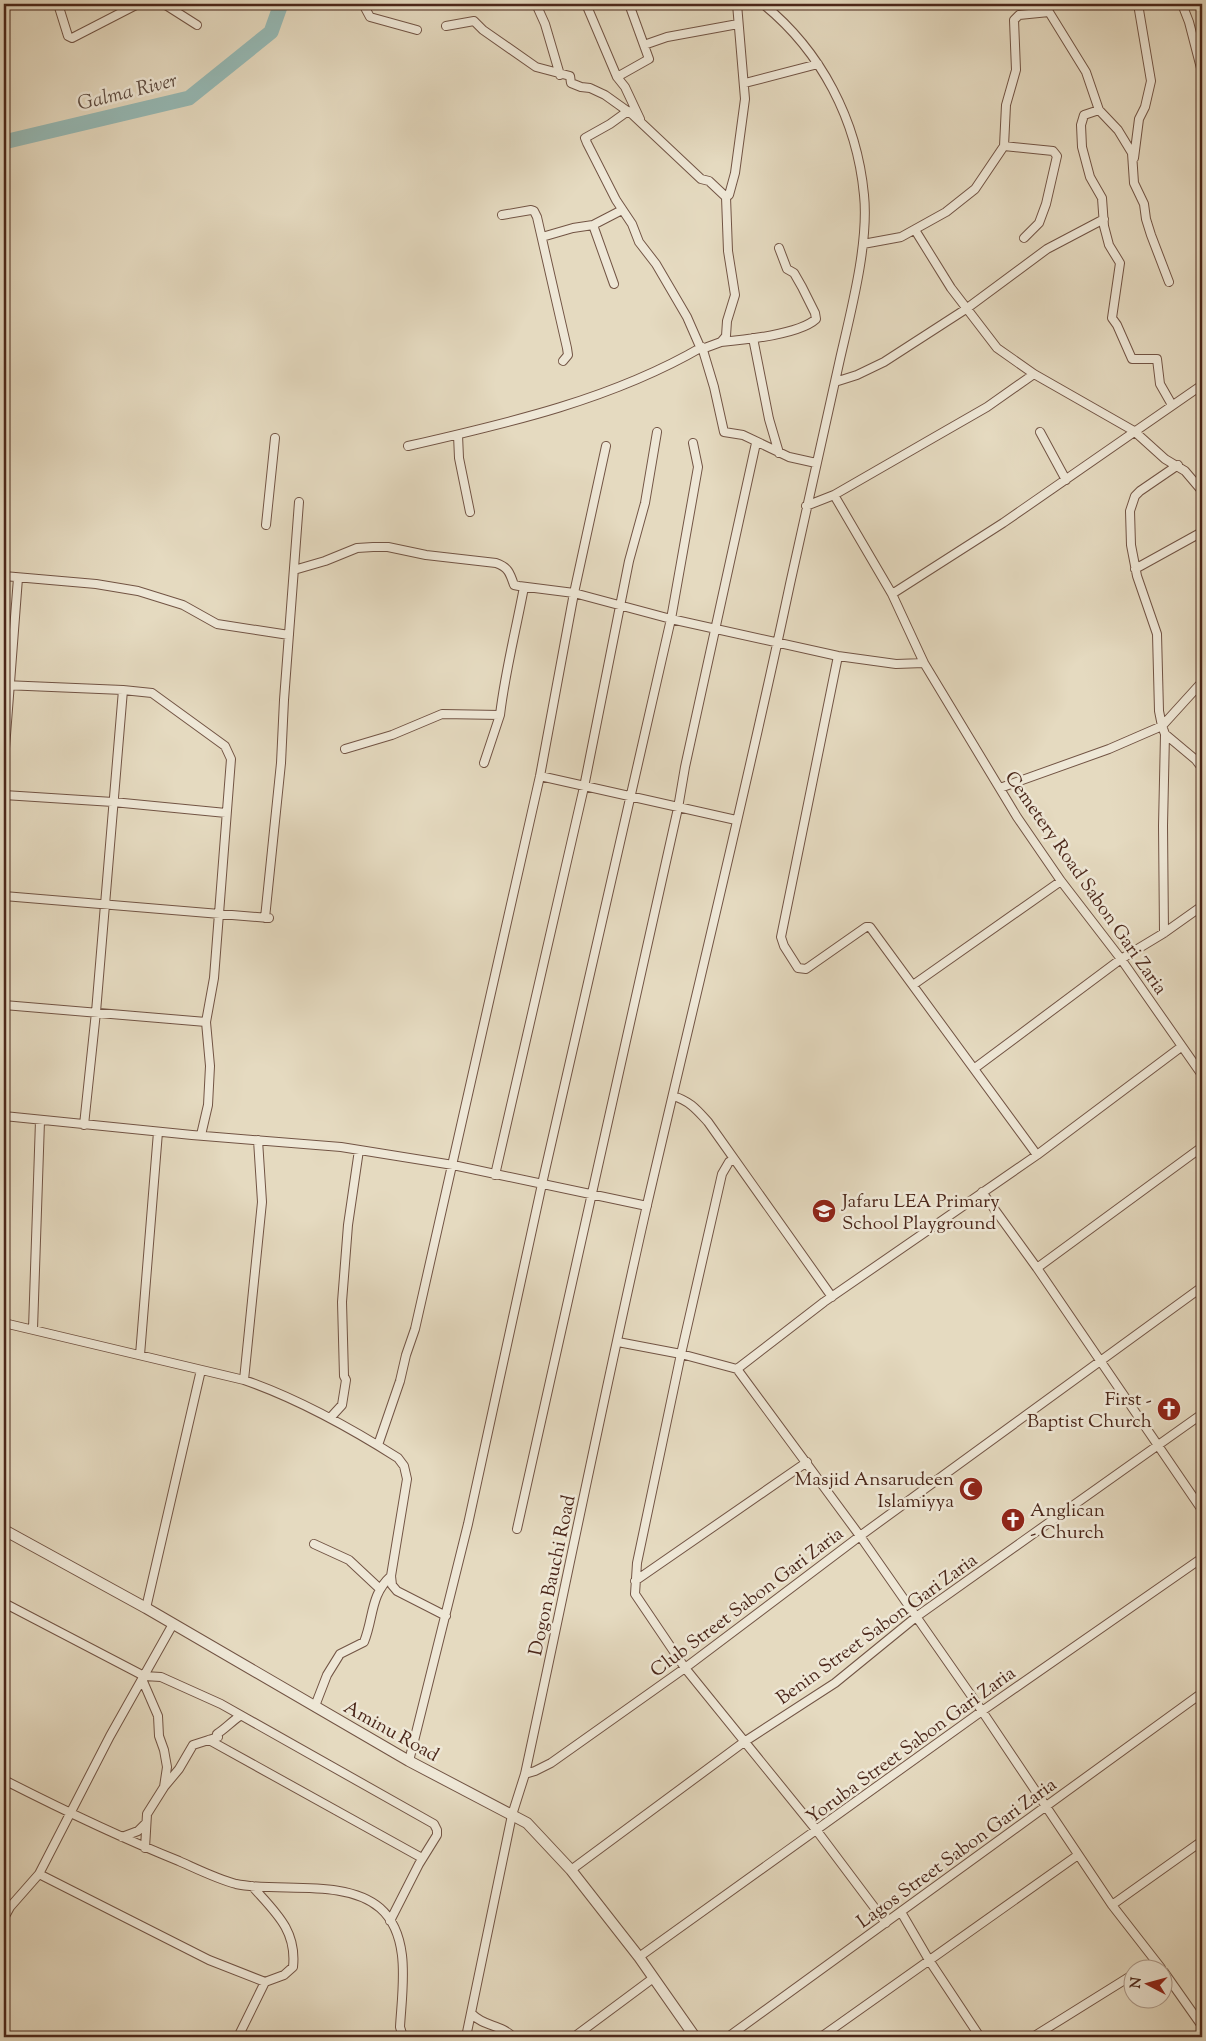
<svg xmlns="http://www.w3.org/2000/svg" width="1206" height="2041" font-family="'Sorts Mill Goudy',serif">
  <style>
    .lines { fill: none; stroke-linecap: round; stroke-linejoin: round }
    .river { stroke: #96bab6; stroke-width: 15 }
    .minor-casing { stroke: #725444; stroke-width: 10 }
    .tertiary-casing { stroke: #725444; stroke-width: 12 }
    .minor { stroke: #eee7d6; stroke-width: 8 }
    .tertiary { stroke: #eee7d6; stroke-width: 10 }
    .labels { text-anchor: middle; stroke-width: 5; stroke-linejoin: round; paint-order: stroke }
    .street-label { font-size: 19px; fill: #4b271a; stroke: #eee7d6 }
    .poi-label { font-size: 19px; fill: #4b271a; stroke: #eee7d6; text-anchor: start }
    .water-label { font-size: 20px; font-style: italic; fill: #5e4c41; stroke: #eee7d6 }
  </style>
  <rect width="100%" height="100%" fill="#e5dac0"/>
  <filter id="stains"><feTurbulence type="fractalNoise" baseFrequency=".004" numOctaves="4"/><feColorMatrix values="0 0 0 0 .2 0 0 0 0 .09 0 0 0 0 .02 0 0 0 .5 -.17"/></filter>
  <radialGradient id="worn" r=".72"><stop offset=".6" stop-color="#630" stop-opacity="0"/><stop offset="1" stop-color="#630" stop-opacity=".3"/></radialGradient>
  <g class="lines">
    <path class="river" d="M4 142 189 98 271 32 281 4"/>
    <g class="minor-casing">
      <path id="minor" d="M58 4 68 36 72 38 138 4
        M164 4 197 25
        M363 4 370 17 417 30
        M536 4 545 24 560 75
        M586 4 617 77 625 87 640 119
        M1182 4 1189 22 1202 72
        M446 26 474 21 483 30 536 67 570 76 571 83 581 87 590 88 605 95 633 115 701 179 709 181 726 197
        M644 45 667 37 738 24
        M617 77 649 59 629 4
        M745 83 818 64
        M1099 110 1084 115 1081 125 1082 147 1090 177 1102 198 1104 226 1109 245 1120 263 1112 318 1117 325 1132 359H1157L1160 384 1172 405
        M628 111 610 124 585 138 587 143 616 200 632 224 639 242 656 264 687 317 701 349
        M1004 146 1053 151 1057 156 1046 204 1039 223 1024 238
        M1134 158 1139 119 1145 107 1151 81 1138 4
        M502 215 531 210 534 211 537 217 567 348 568 355 563 361
        M593 225 614 284
        M915 230 951 288 997 348 1034 374 1134 431 1165 459 1185 471 1202 491
        M542 237 573 228 593 225 622 210
        M863 244 901 237 946 212 975 189 1004 146 1006 105 1016 70 1014 20 1019 15 1049 12 1086 72 1099 110 1118 130 1132 153 1134 183 1144 204 1146 219 1151 235 1169 282
        M753 338 769 419 779 453
        M721 342C744 340 800 334 816 319L815 313 802 287 794 273 787 269 779 248
        M702 349 721 342 726 336 727 321 735 295 728 251 726 197 729 195 735 173 745 99 737 4
        M835 382 857 375 884 362 966 309 1047 249 1104 219
        M1040 432 1066 480
        M458 435 459 458 470 512
        M408 446C509 423 613 399 702 347L714 387 724 432 743 435 789 457 816 463
        M834 495 892 594 924 663 1017 817 1061 881 1121 959 1202 1075
        M806 506 834 495 933 438 987 407 1034 374
        M266 525 275 438
        M1135 569 1202 532
        M294 570 325 561 357 548 373 547H388L426 555 496 563C508 567 510 573 514 585L519 586 574 593 671 619 838 656 896 664 924 663
        M4 576 96 584 138 591 183 605 217 624 289 635
        M892 594 1003 523 1202 385
        M838 656 781 937 784 946 798 968 806 969 866 927H870L1037 1155
        M4 685 123 690 152 693 225 746 231 759 214 978 206 1022 210 1066 208 1105 201 1135
        M1165 734 1196 760 1202 768
        M345 749 392 735 442 714 500 715C505 672 516 630 524 587
        M4 761 18 578
        M484 763 500 715
        M540 776 736 820
        M1000 788 1109 749 1162 726 1159 711 1157 634 1137 576 1131 545 1130 511 1135 496 1140 491 1178 465
        M4 795 113 802 226 813
        M4 896 269 918
        M265 918 281 763 284 700 299 502
        M1164 933 1163 826 1165 734 1162 726 1202 682
        M913 985 1061 881
        M4 1005 206 1022
        M975 1068 1121 959 1164 933 1202 906
        M673 1096C690 1101 697 1110 708 1122L832 1297
        M4 1116 192 1135 341 1147 453 1165 647 1206
        M84 1125 96 1012 123 690
        M734 1160 729 1162 722 1174 681 1354 637 1563 635 1594 685 1668 817 1831 886 1923
        M495 1175 584 787 629 561 645 503 657 432
        M982 1192 1037 1268 1202 1510
        M1037 1268 1202 1147
        M4 1323 244 1380C299 1399 349 1427 398 1458L404 1466 407 1479 391 1576 392 1585 397 1591 446 1616
        M33 1329 40 1121
        M618 1342 681 1354 737 1369 860 1536 982 1711 1112 1905 1161 1968
        M140 1355 158 1132
        M737 1369 824 1302 1037 1155 1181 1047
        M244 1380 262 1202 258 1140
        M331 1417 342 1405 346 1380 344 1376 342 1302 348 1225 359 1150
        M378 1445 400 1381 406 1355 415 1329 540 776 574 593 606 446
        M517 1529 678 808 685 767 756 443
        M314 1544 349 1560 380 1589
        M635 1581 807 1462
        M4 1603 144 1676 161 1677 221 1704 434 1824 437 1830V1835L419 1864 390 1921
        M146 1608 201 1370
        M142 1679 158 1716 159 1736 164 1750 167 1767 164 1787 147 1814 145 1848
        M315 1706 327 1675 340 1654 364 1642C374 1617 370 1595 391 1576
        M209 1740 422 1858
        M409 1761 468 1524 542 1184 671 619 698 467 693 443
        M525 1774 535 1771 551 1763 685 1668 860 1536 1202 1287
        M4 1780C61 1809 119 1837 179 1861 197 1869 217 1879 236 1884 278 1893 345 1878 380 1908 412 1936 402 1990 400 2027L403 2037
        M164 1787 179 1769 193 1745 218 1737 217 1734C226 1728 231 1722 240 1716
        M122 1837 138 1831 146 1823
        M571 1870 744 1742 835 1683 916 1617 1202 1414
        M39 1874 209 1960 265 1982 284 1975 293 1967C297 1930 275 1912 252 1886
        M1112 1905 1202 1841
        M901 1912 929 1960 980 2037
        M4 1918 10 1907 39 1874 110 1736 173 1624
        M639 1957 982 1711 1202 1558
        M1142 1968 1155 1961
        M1164 1972 1202 2026
        M472 2014C484 2027 501 2024 513 2037
        M238 2037 265 1982
        M466 2037 512 1815 525 1774C566 1584 604 1394 647 1205 695 998 746 792 790 584 806 509 823 434 840 359 851 311 869 243 864 195 857 120 821 51 763 4
        M574 2037 652 1979
        M728 2037 1202 1693
        M821 2037 1078 1855
        M1033 2037 1134 1974"/>
    </g>
    <g class="tertiary-casing">
      <path id="tertiary" d="M4 1530 146 1608 409 1761 527 1823 571 1870 639 1957 695 2037"/>
    </g>
    <use href="#minor" class="minor"/>
    <use href="#tertiary" class="tertiary"/>
  </g>
  <defs>
    <g id="school-disc" transform="scale(1.25)"><circle r="9.5" fill="#8f2418" stroke="#eee7d6"/><path d="M0-5L7-2L0 1L-7-2ZM-4 1L0 2.5L4 1V4Q0 6-4 4Z" fill="#fff"/></g>
    <g id="church-disc" transform="scale(1.25)"><circle r="9.5" fill="#8f2418" stroke="#eee7d6"/><path d="M-1.2-6h2.4v3.5h3.3v2.4h-3.3V6h-2.4V-.1h-3.3v-2.4h3.3Z" fill="#fff"/></g>
    <g id="mosque-disc" transform="scale(1.25)"><circle r="9.5" fill="#8f2418" stroke="#eee7d6"/><path d="M3.5-4.9A6 6 0 1 0 3.5 4.9A5 5 0 1 1 3.5-4.9Z" fill="#fff"/></g>
  </defs>
  <g fill-rule="evenodd">
    <use href="#school-disc" x="824" y="1211"/>
    <use href="#church-disc" x="1169" y="1409"/>
    <use href="#mosque-disc" x="971" y="1489"/>
    <use href="#church-disc" x="1013" y="1520"/>
  </g>
  <g class="labels">
    <g class="street-label">
      <text transform="translate(1087 882) rotate(55)" y="7">Cemetery Road Sabon Gari Zaria</text>
      <text transform="translate(551 1575) rotate(-78)" y="7">Dogon Bauchi Road</text>
      <text transform="translate(746 1601) rotate(-37)" y="7">Club Street Sabon Gari Zaria</text>
      <text transform="translate(876 1628) rotate(-36)" y="7">Benin Street Sabon Gari Zaria</text>
      <text transform="translate(392 1730) rotate(29)" y="7">Aminu Road</text>
      <text transform="translate(910 1744) rotate(-36)" y="7">Yoruba Street Sabon Gari Zaria</text>
      <text transform="translate(956 1852) rotate(-36)" y="7">Lagos Street Sabon Gari Zaria</text>
    </g>
    <g class="poi-label">
      <text x="842" y="1207">Jafaru LEA Primary<tspan x="842" dy="22">School Playground</tspan></text>
      <text x="1152" y="1405" text-anchor="end">First -<tspan x="1152" dy="22">Baptist Church</tspan></text>
      <text x="954" y="1485" text-anchor="end">Masjid Ansarudeen<tspan x="954" dy="22">Islamiyya</tspan></text>
      <text x="1030" y="1516">Anglican<tspan x="1030" dy="22">- Church</tspan></text>
    </g>
    <g class="water-label">
      <text transform="translate(127 91) rotate(-14)" y="7">Galma River</text>
    </g>
  </g>
  <rect width="1206" height="2041" fill="none" stroke="#e5dac0" stroke-width="20"/>
  <rect x="5" y="5" width="1196" height="2031" fill="none" stroke="#4b271a" stroke-width="2.5"/>
  <rect x="10" y="10" width="1186" height="2021" fill="none" stroke="#4b271a"/>
  <g transform="translate(1148 1984) rotate(276)"><circle r="24" fill="#eee7d6" stroke="#ad9a8b"/>
  <path d="M0-4L9 19L0 12L-9 19Z" fill="#8f2418"/>
  <text y="-8" font-size="14" font-weight="bold" text-anchor="middle" fill="#4b271a">N</text>
  </g>
  <rect width="100%" height="100%" filter="url(#stains)"/>
  <rect width="100%" height="100%" fill="url(#worn)"/>
</svg>
